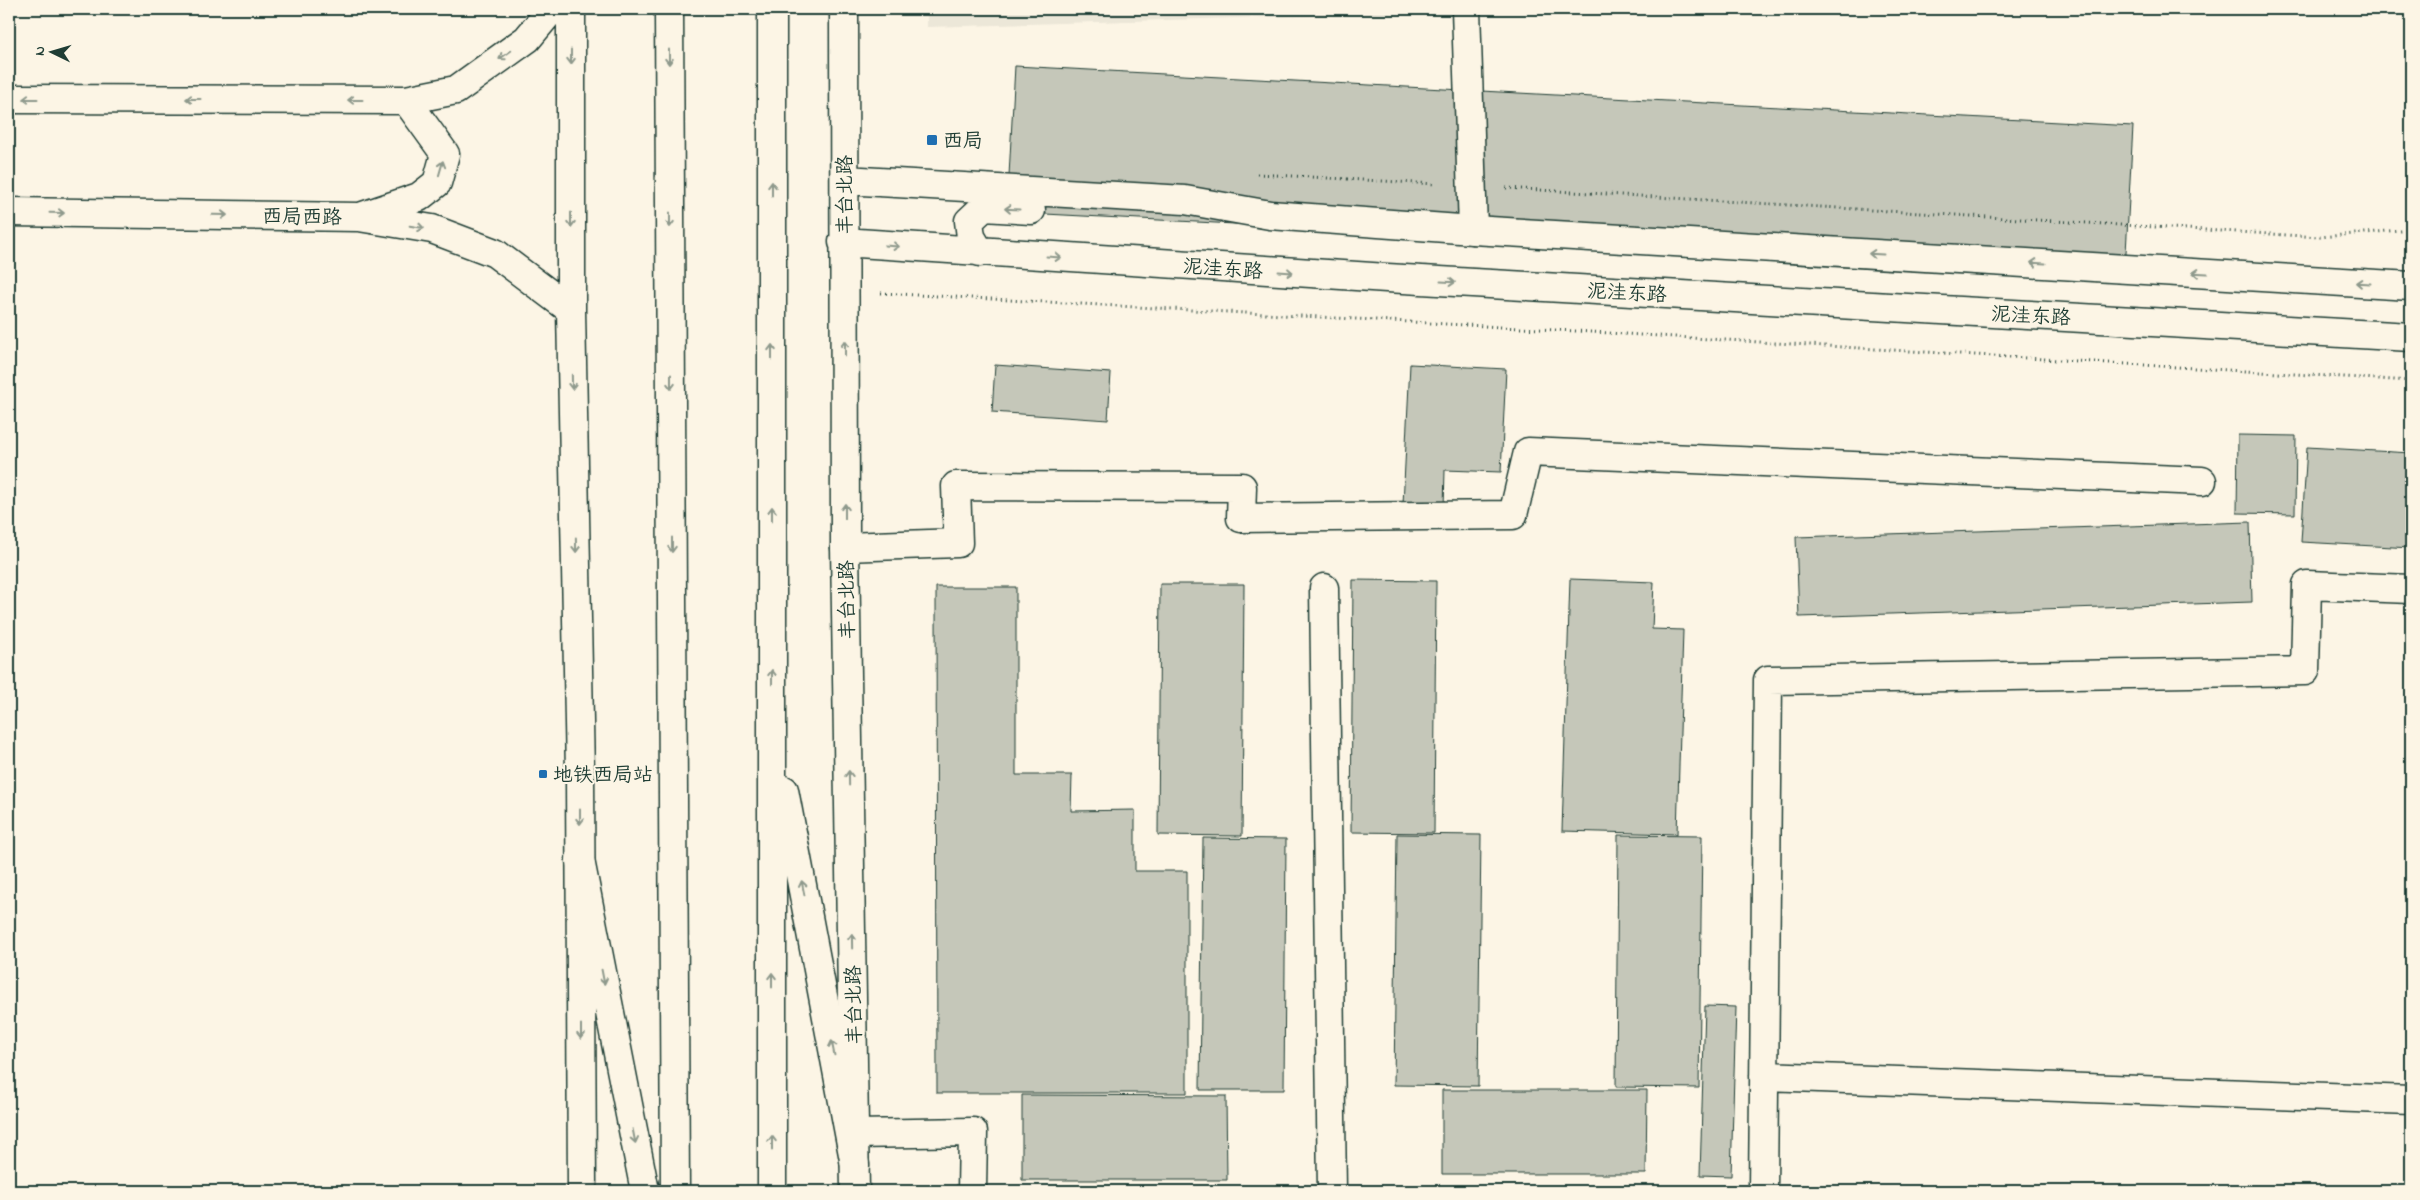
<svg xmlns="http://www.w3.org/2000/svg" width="2420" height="1200" font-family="'Indie Flower','LXGW WenKai TC',sans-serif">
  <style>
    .built { fill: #ece7d8 }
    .building { fill: #c5c7b9; stroke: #1f3d34 }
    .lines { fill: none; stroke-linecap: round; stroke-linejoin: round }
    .street-casing { stroke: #1f3d34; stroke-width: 31 }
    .secondary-casing { stroke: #1f3d34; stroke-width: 31 }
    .highway-casing { stroke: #1f3d34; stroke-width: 31 }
    .path { stroke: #1f3d34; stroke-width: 3; stroke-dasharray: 1 4; stroke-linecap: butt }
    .street { stroke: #fcf5e5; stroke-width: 28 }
    .secondary { stroke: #fcf5e5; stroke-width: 28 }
    .highway { stroke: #fcf5e5; stroke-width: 28 }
    .oneway { stroke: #8e998c }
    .poi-dot { fill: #1f6fb2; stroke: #fcf5e5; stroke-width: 2 }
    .labels { text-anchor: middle; stroke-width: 4; stroke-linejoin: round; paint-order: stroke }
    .poi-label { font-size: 20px; fill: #1f3d34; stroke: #fcf5e5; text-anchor: start }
    .street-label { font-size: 20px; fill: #1f3d34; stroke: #fcf5e5 }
  </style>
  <rect width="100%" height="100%" fill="#fcf5e5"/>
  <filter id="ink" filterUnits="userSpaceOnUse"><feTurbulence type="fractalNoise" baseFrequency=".02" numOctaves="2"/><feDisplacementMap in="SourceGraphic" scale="10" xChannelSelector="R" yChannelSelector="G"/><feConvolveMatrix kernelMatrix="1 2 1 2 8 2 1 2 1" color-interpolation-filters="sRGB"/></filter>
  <g filter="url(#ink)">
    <path class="built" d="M927 9H1404V13L927 27Z"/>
    <path class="building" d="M1015 66 2133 126 2125 271 1007 212Z
      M1410 364 1506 369 1501 472 1445 470 1444 507 1403 504Z
      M995 365 1111 373 1108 420 992 412Z
      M2238 435 2296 436 2295 514 2237 513Z
      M2307 447 2411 453V548L2301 542Z
      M2250 522 2252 602 1799 617 1796 537Z
      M1570 579 1654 582 1652 629 1683 630 1677 834 1562 831Z
      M1353 580 1436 581 1434 833 1351 832Z
      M1160 584H1244L1242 836 1158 835Z
      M936 587H1016V775H1072L1071 811 1135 810V871H1187V1093H937Z
      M1397 834 1481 835 1478 1086 1394 1085Z
      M1618 835 1702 836 1699 1088 1616 1087Z
      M1203 838 1286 839 1284 1090H1200Z
      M1705 1006 1736 1007 1731 1176 1700 1175Z
      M1442 1090H1647L1646 1174H1442Z
      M1022 1095 1226 1096 1227 1180H1022Z"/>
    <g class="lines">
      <g class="street-casing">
        <path id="street" d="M1466 9 1473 230
          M845 547 958 543 956 486 1242 487 1241 518 1513 515 1528 452 2202 481
          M1324 588 1332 1191
          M1764 1076 2411 1100
          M855 1134 973 1132 972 1191
          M1763 1191 1768 680 2305 671 2307 585 2411 589"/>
      </g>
      <g class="secondary-casing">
        <path id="secondary" d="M571 9V310L580 773 582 1191
          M844 9 845 547 855 1191
          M9 99 406 100 456 90 527 39 552 9
          M845 180 1185 200 1270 215 1473 230 2411 286
          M9 212 359 217 432 229 495 253 571 310
          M363 216 419 197 437 183 445 154 406 100
          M843 242 1387 278 2411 337
          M980 252 971 237 969 221 984 207 1031 210"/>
      </g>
      <g class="highway-casing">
        <path id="highway" d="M669 9 675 1191
          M784 790 855 1165
          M580 860 645 1191
          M772 1191V9"/>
      </g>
      <path class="path" d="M1257 174 1435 184
        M1506 188 2320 237 2411 229
        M881 293 1575 331 2411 381"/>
      <use href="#street" class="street"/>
      <use href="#secondary" class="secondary"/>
      <use href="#highway" class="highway"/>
    </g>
    <defs><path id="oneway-shaft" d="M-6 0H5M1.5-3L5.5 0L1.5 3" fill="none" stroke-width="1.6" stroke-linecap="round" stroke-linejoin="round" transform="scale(1.25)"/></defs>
    <g class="oneway">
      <use href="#oneway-shaft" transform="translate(505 55) rotate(145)"/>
      <use href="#oneway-shaft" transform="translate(571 57) rotate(90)"/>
      <use href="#oneway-shaft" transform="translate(669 57) rotate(90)"/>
      <use href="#oneway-shaft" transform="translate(30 99) rotate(-180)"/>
      <use href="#oneway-shaft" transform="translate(193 99) rotate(-180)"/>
      <use href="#oneway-shaft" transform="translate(355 100) rotate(-180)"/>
      <use href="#oneway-shaft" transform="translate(441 168) rotate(-74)"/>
      <use href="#oneway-shaft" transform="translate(772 189) rotate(-90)"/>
      <use href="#oneway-shaft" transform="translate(1012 209) rotate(-177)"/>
      <use href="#oneway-shaft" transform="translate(57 213) rotate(1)"/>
      <use href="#oneway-shaft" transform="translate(220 215) rotate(1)"/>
      <use href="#oneway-shaft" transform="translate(571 220) rotate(90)"/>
      <use href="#oneway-shaft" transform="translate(670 220) rotate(90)"/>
      <use href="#oneway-shaft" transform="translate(417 227) rotate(10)"/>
      <use href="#oneway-shaft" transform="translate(892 246) rotate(4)"/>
      <use href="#oneway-shaft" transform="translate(1876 254) rotate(-177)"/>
      <use href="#oneway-shaft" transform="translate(1054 257) rotate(4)"/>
      <use href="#oneway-shaft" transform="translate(2038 263) rotate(-177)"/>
      <use href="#oneway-shaft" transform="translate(1286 272) rotate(4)"/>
      <use href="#oneway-shaft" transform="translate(2200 273) rotate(-177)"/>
      <use href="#oneway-shaft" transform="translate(1448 282) rotate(3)"/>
      <use href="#oneway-shaft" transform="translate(2363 283) rotate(-177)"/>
      <use href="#oneway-shaft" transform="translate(845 348) rotate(-90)"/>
      <use href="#oneway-shaft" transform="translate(772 352) rotate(-90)"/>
      <use href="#oneway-shaft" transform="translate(572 382) rotate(89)"/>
      <use href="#oneway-shaft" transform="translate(671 382) rotate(90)"/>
      <use href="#oneway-shaft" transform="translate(845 511) rotate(-90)"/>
      <use href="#oneway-shaft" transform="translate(772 514) rotate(-90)"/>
      <use href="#oneway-shaft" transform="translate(576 545) rotate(89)"/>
      <use href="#oneway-shaft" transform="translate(672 545) rotate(90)"/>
      <use href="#oneway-shaft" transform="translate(772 677) rotate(-90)"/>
      <use href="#oneway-shaft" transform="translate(849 778) rotate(-91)"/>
      <use href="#oneway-shaft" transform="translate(580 817) rotate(90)"/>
      <use href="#oneway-shaft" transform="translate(803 888) rotate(-101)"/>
      <use href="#oneway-shaft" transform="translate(852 941) rotate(-91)"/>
      <use href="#oneway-shaft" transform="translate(603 977) rotate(79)"/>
      <use href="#oneway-shaft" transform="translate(772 980) rotate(-90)"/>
      <use href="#oneway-shaft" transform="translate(581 1032) rotate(90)"/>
      <use href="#oneway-shaft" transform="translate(833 1048) rotate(-101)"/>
      <use href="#oneway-shaft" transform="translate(634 1136) rotate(79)"/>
      <use href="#oneway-shaft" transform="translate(772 1143) rotate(-90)"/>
    </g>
  </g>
  <g class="poi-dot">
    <rect x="926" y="134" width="12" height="12" rx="2.5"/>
    <rect x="538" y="769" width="10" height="10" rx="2.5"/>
  </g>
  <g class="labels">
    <g class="poi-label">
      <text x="943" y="147">西局</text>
      <text x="553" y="781">地铁西局站</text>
    </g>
    <g class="street-label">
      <text transform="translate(844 195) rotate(-90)" y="7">丰台北路</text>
      <text transform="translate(302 216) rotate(1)" y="7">西局西路</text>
      <text transform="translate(1223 268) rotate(4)" y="7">泥洼东路</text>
      <text transform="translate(1627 292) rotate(3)" y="7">泥洼东路</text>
      <text transform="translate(2031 315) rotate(3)" y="7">泥洼东路</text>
      <text transform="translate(846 600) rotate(-91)" y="7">丰台北路</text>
      <text transform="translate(853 1005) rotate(-91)" y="7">丰台北路</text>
    </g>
  </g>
  <rect width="2420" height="1200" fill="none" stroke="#fcf5e5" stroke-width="30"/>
  <rect x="15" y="15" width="2390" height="1170" fill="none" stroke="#1f3d34" stroke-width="2" filter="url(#ink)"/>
  <g transform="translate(52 52) rotate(275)" stroke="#fcf5e5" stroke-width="4" paint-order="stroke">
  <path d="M0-4L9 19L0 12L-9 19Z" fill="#1f3d34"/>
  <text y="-8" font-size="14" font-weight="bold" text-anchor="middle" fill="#1f3d34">N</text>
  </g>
</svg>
